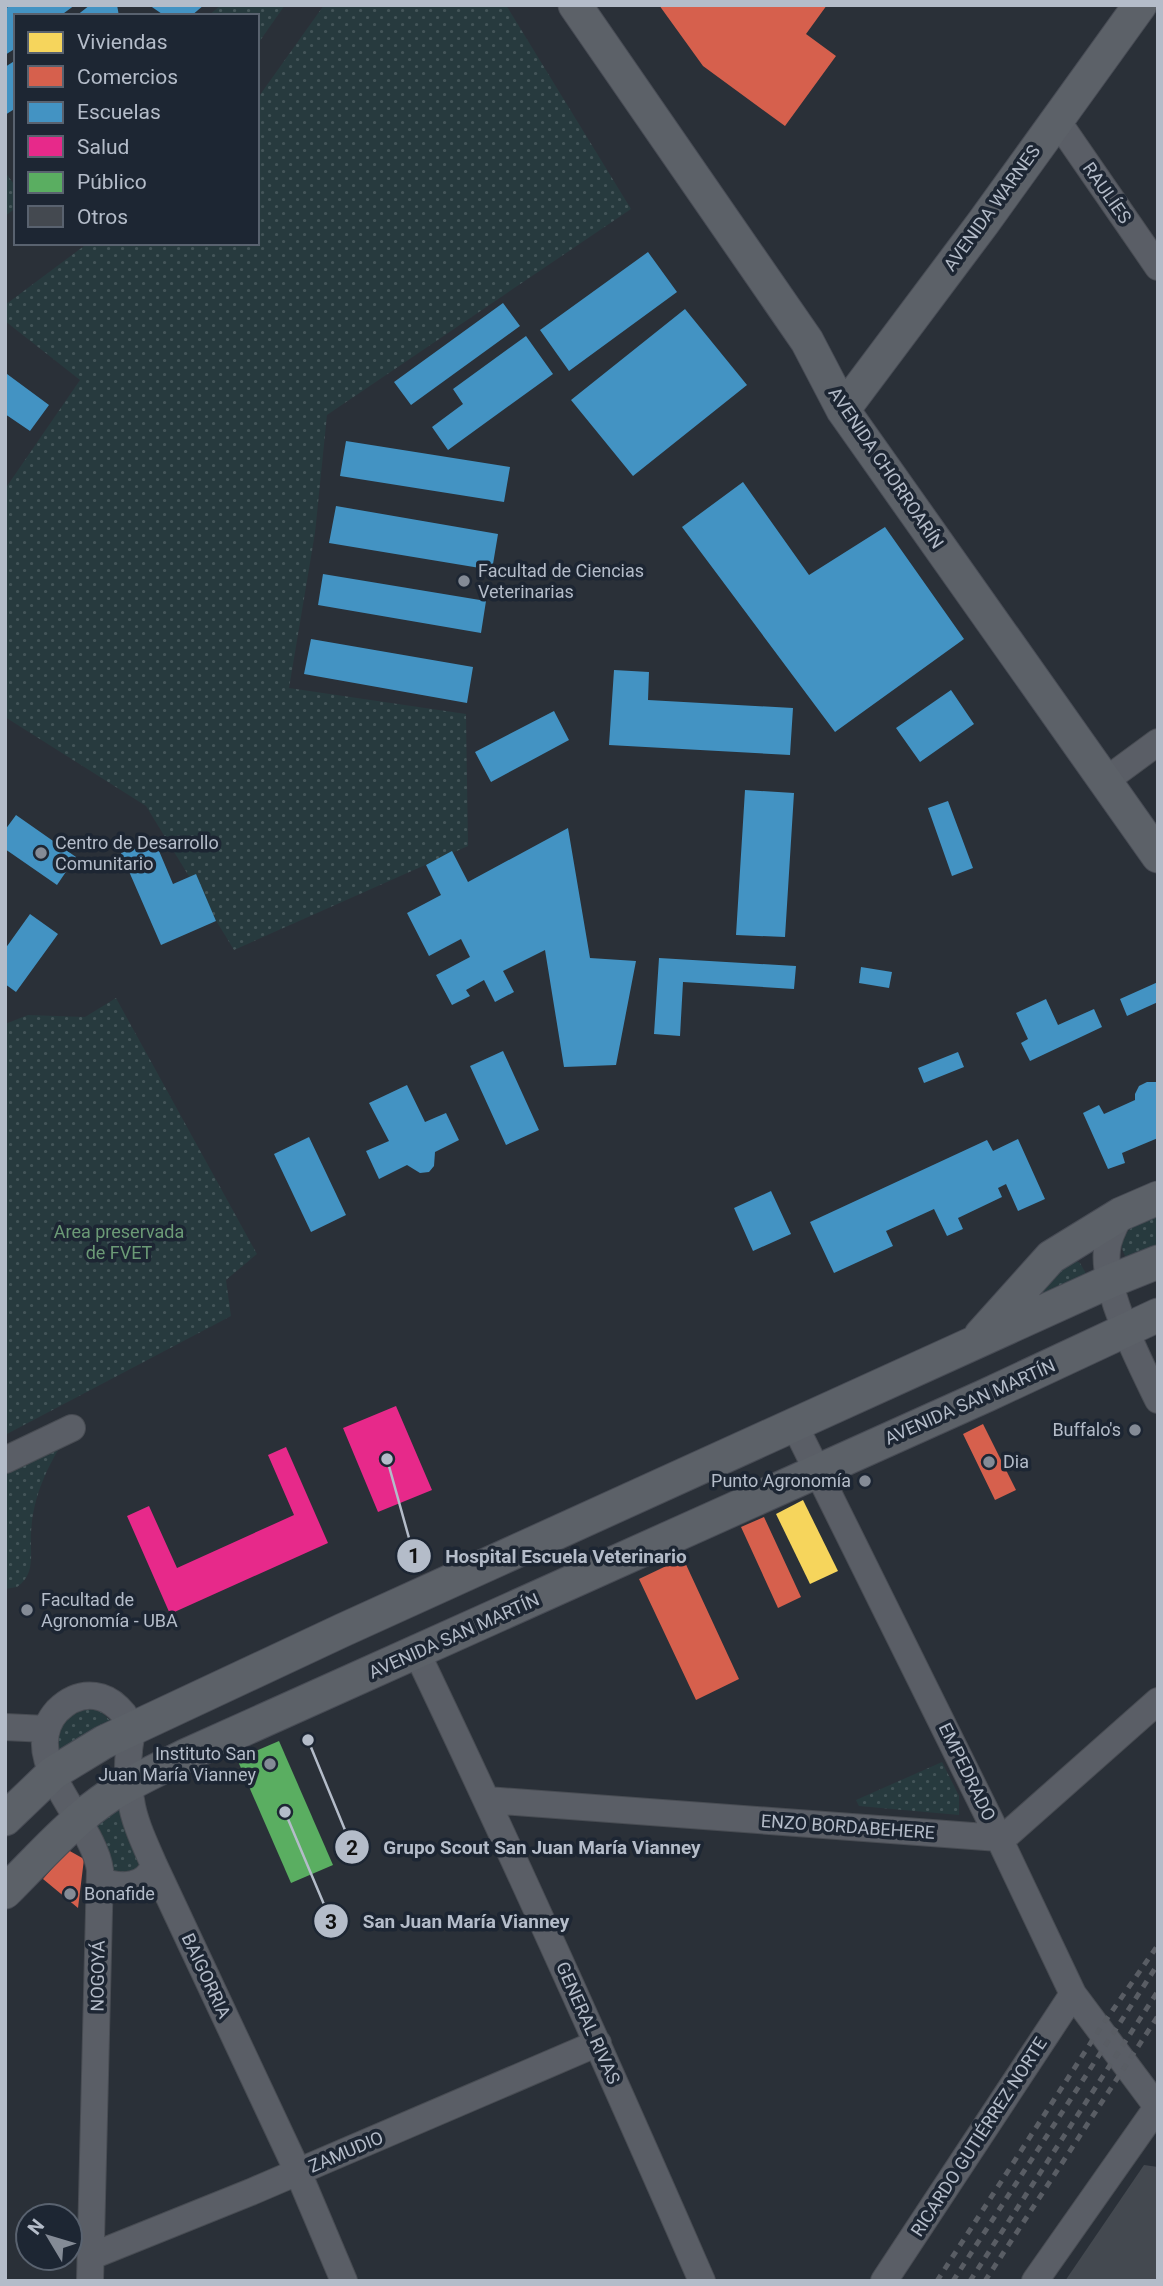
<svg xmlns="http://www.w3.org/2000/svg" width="1163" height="2286" font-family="Roboto,sans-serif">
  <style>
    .grass { fill: url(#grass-dots) }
    .homes { fill: #f6d55c }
    .shops { fill: #d6604d }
    .schools { fill: #4393c3 }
    .health { fill: #e7298a }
    .public { fill: #5aae61 }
    .building { fill: #444950 }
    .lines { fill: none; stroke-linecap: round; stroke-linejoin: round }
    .minor-casing { stroke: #484c53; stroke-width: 28 }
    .major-casing { stroke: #484c55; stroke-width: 35 }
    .minor { stroke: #5a5e66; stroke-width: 26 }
    .major { stroke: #5c6168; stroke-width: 33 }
    .rail { stroke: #595d64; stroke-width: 5; stroke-dasharray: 7 7; stroke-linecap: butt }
    .poi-dot { fill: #848b96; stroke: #1d2633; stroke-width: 2.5 }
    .labels { text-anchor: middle; stroke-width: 7; stroke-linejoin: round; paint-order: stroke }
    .street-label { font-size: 18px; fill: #b4bcc9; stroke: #1d2633 }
    .poi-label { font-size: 18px; fill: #b4bcc9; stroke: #1d2633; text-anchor: start }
    .park-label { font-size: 18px; fill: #6b9a76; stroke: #1d2633 }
    .leader { fill: none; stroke: #b4bcc9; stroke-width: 2.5 }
    .callout-dot { fill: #b4bcc9; stroke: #1d2633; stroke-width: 2.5 }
    .mark-label { font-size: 21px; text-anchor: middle; font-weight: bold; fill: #111 }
    .callout-label { font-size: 19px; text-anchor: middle; font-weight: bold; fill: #b4bcc9; stroke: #1d2633; stroke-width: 7; stroke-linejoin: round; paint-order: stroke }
  </style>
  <defs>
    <pattern id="grass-dots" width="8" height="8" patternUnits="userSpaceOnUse" patternTransform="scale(1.75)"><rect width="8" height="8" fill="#273a3e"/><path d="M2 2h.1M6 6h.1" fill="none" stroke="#445559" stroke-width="1.8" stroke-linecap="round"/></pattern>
  </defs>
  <rect width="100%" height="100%" fill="#2a3038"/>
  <path class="grass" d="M221 5H285L257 45V16H208Z
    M324 5H506L631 209 327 415 315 533 289 688 466 714 468 846 234 950 146 806 5 717V489L80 380 5 321V305L88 243H257V99Z
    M5 172 16 187V208L5 216Z
    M116 998 257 1254 226 1280 231 1316 5 1435V1024L28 1015 85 1017Z
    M1158 1212V1245L1127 1259C1110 1235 1140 1221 1158 1212Z
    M1073 1259 1080 1263 1088 1277 1020 1311 1050 1275Z
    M72 1428C50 1461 33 1493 31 1533 30 1554 36 1574 17 1587L5 1589V1460Z
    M84 1708 100 1711 112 1722 59 1760C55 1732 58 1721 84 1708Z
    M942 1762 959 1796V1815L859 1806 856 1800Z
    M119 1810 142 1867 140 1872 116 1876 96 1825Z"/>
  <path class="homes" d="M803 1500 838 1571 810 1584 776 1514Z"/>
  <path class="shops" d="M659 5H827L806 34 836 56 785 126 703 66Z
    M983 1424 1016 1490 995 1500 963 1434Z
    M764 1517 801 1597 778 1608 741 1527Z
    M683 1558 739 1679 696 1700 639 1579Z
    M68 1850 84 1859 78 1908 43 1879Z"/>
  <path class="schools" d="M11 5H75L60 16H16V48L5 55V9Z
    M90 5H117L119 16H76Z
    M149 5H204L191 16H165Z
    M16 60V108L5 115V67Z
    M648 252 677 292 569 371 540 330Z
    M503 303 520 326 411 405 394 382Z
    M685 309 747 385 633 476 571 400Z
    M526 336 553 374 448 450 432 427 463 404 453 389Z
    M7 374 49 405 30 431 5 414Z
    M346 441 510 467 504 502 340 476Z
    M743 482 809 575 885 527 964 639 835 732 682 527Z
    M336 506 498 534 492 570 329 543Z
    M323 574 486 601 481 633 318 605Z
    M311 639 473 667 467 703 304 674Z
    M614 670 649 672 648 700 793 708 790 755 609 745Z
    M951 690 974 724 920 762 896 728Z
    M554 711 569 740 491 782 475 752Z
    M745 790 794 793 785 937 736 935Z
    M948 801 973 868 952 876 928 808Z
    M16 815 76 857 57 885 5 849V830Z
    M568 828 590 958 636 961 616 1065 564 1067 545 950 503 971 514 992 495 1002 484 980 466 990 470 996 452 1005 436 975 470 957 461 939 429 956 407 913 441 895 426 865 452 851 468 882Z
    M154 839 173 884 196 874 216 921 161 945 121 853Z
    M30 914 58 934 16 992 5 984V949Z
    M659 958 796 966 794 989 683 982 680 1036 654 1034Z
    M861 967 892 972 889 988 859 983Z
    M1158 982V1002L1127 1016 1120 999Z
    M1046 999 1058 1025 1094 1009 1102 1027 1030 1061 1021 1043 1028 1039 1016 1013Z
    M503 1051 539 1130 506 1145 470 1066Z
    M958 1052 964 1067 924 1083 918 1068Z
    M1147 1082H1158V1138L1122 1153 1125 1163 1108 1169 1083 1113 1099 1105 1104 1114 1135 1100V1094L1139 1086Z
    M407 1085 425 1122 446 1113 459 1140 435 1152 434 1166 429 1172 420 1173 407 1165 379 1179 366 1151 389 1141 369 1103Z
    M309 1137 346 1215 311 1232 274 1154Z
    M1018 1139 1045 1199 1018 1211 1006 1184 998 1188 1002 1197 958 1218 963 1229 947 1236 934 1209 886 1231 893 1246 834 1273 810 1222 987 1140 993 1151Z
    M771 1191 791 1234 753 1251 734 1208Z"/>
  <path class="health" d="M396 1406 432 1490 378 1512 343 1428Z
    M286 1447 328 1543 170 1614 127 1516 149 1506 177 1568 294 1515 268 1455Z"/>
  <path class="public" d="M279 1741 333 1865 291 1883 237 1759Z"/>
  <path class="building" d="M1144 2165 1158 2167V2281H1065Z"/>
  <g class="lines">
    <g class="minor-casing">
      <path id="minor" d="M1056 119 1158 267
        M1105 781 1158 742
        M1121 1214C1115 1225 1108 1237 1107 1250 1102 1289 1140 1363 1158 1400
        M794 1424 999 1838 1073 1994 1158 2108
        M5 1460 72 1428
        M417 1653C516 1860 610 2070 702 2281
        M5 1727 46 1729
        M487 1800 999 1838 1009 1833 1158 1701
        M101 1881C121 1888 146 1888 154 1865
        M92 2256 251 2192 598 2043
        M90 2281 100 1870C94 1822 15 1758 57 1711 68 1700 80 1694 95 1696 111 1698 129 1714 131 1731 132 1737 129 1745 129 1752 127 1768 128 1784 131 1800 134 1822 145 1844 154 1865L298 2172 344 2281
        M884 2281 1073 1994
        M1035 2281 1158 2106"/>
    </g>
    <g class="major-casing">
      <path id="major" d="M575 5 807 341 843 410 1158 856
        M843 410 983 223 1140 5
        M981 1335 1051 1257 1121 1214 1158 1198
        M5 1819 53 1773 104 1742 343 1630 1108 1282 1158 1262
        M5 1892C39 1858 72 1820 112 1794 137 1779 163 1767 189 1754L987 1395 1158 1315"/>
    </g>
    <use href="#minor" class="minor"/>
    <use href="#major" class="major"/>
    <path class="rail" d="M937 2281 1099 2030 1158 1945
      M953 2281 1158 1964
      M970 2281 1158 1991
      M985 2281 1158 2016"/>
  </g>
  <g class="poi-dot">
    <circle cx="464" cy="581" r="7"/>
    <circle cx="41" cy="853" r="7"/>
    <circle cx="1135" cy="1430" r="7"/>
    <circle cx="989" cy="1462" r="7"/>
    <circle cx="865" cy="1481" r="7"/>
    <circle cx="27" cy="1610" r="7"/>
    <circle cx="270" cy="1764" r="7"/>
    <circle cx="70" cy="1894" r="7"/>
  </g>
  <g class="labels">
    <g class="street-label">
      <text transform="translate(1107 193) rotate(55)" y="6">RAULÍES</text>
      <text transform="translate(992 208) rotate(-54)" y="6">AVENIDA WARNES</text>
      <text transform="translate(886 468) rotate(56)" y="6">AVENIDA CHORROARÍN</text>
      <text transform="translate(970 1402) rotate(-24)" y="6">AVENIDA SAN MARTÍN</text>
      <text transform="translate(454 1636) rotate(-24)" y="6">AVENIDA SAN MARTÍN</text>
      <text transform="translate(967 1772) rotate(64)" y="6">EMPEDRADO</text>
      <text transform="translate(848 1827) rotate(4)" y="6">ENZO BORDABEHERE</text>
      <text transform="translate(98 1976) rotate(-89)" y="6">NOGOYÁ</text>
      <text transform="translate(206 1976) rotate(65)" y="6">BAIGORRIA</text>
      <text transform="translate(588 2023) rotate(66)" y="6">GENERAL RIVAS</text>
      <text transform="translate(979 2137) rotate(-57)" y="6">RICARDO GUTIÉRREZ NORTE</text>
      <text transform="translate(346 2152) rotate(-23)" y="6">ZAMUDIO</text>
    </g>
    <g class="poi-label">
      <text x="478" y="577">Facultad de Ciencias<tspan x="478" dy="21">Veterinarias</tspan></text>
      <text x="55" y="849">Centro de Desarrollo<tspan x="55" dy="21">Comunitario</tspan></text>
      <text x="1121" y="1436" text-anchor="end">Buffalo's</text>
      <text x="1003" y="1468">Dia</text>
      <text x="851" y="1487" text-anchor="end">Punto Agronomía</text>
      <text x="41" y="1606">Facultad de<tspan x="41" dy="21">Agronomía - UBA</tspan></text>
      <text x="256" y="1760" text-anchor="end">Instituto San<tspan x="256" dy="21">Juan María Vianney</tspan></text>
      <text x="84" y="1900">Bonafide</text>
    </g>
    <g class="park-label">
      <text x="119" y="1238">Area preservada<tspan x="119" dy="21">de FVET</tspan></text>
    </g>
  </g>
  <path class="leader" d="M387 1459L414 1556M308 1740L352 1847M285 1812L331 1921"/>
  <g class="callout-dot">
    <circle cx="387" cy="1459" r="7"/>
    <circle cx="308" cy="1740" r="7"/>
    <circle cx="285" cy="1812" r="7"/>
    <circle cx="414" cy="1556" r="18"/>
    <circle cx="352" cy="1847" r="18"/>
    <circle cx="331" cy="1921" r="18"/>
  </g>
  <g class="mark-label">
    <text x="414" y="1563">1</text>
    <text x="352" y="1855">2</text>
    <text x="331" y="1929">3</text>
  </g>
  <g class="callout-label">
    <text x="566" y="1563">Hospital Escuela Veterinario</text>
    <text x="542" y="1854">Grupo Scout San Juan María Vianney</text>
    <text x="466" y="1928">San Juan María Vianney</text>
  </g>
  <rect width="1163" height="2286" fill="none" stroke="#b4bcc9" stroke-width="14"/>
  <rect x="14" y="14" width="245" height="231" fill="#1d2633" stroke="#59626f" stroke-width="2"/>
  <rect x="28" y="32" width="35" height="21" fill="#f6d55c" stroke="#59626f" stroke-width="2"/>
  <text x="77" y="49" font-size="21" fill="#b4bcc9">Viviendas</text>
  <rect x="28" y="66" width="35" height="21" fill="#d6604d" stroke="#59626f" stroke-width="2"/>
  <text x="77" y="84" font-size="21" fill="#b4bcc9">Comercios</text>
  <rect x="28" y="102" width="35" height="21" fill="#4393c3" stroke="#59626f" stroke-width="2"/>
  <text x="77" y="119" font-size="21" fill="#b4bcc9">Escuelas</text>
  <rect x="28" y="136" width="35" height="21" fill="#e7298a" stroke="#59626f" stroke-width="2"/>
  <text x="77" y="154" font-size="21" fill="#b4bcc9">Salud</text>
  <rect x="28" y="172" width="35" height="21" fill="#5aae61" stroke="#59626f" stroke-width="2"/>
  <text x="77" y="189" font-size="21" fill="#b4bcc9">Público</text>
  <rect x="28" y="206" width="35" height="21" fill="#444950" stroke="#59626f" stroke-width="2"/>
  <text x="77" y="224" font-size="21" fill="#b4bcc9">Otros</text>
  <g transform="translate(49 2237) rotate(308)"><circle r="33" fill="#1d2633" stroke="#59626f" stroke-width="2"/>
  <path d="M0-5L12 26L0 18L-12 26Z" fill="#848b96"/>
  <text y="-10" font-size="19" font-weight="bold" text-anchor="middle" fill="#b4bcc9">N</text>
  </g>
</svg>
